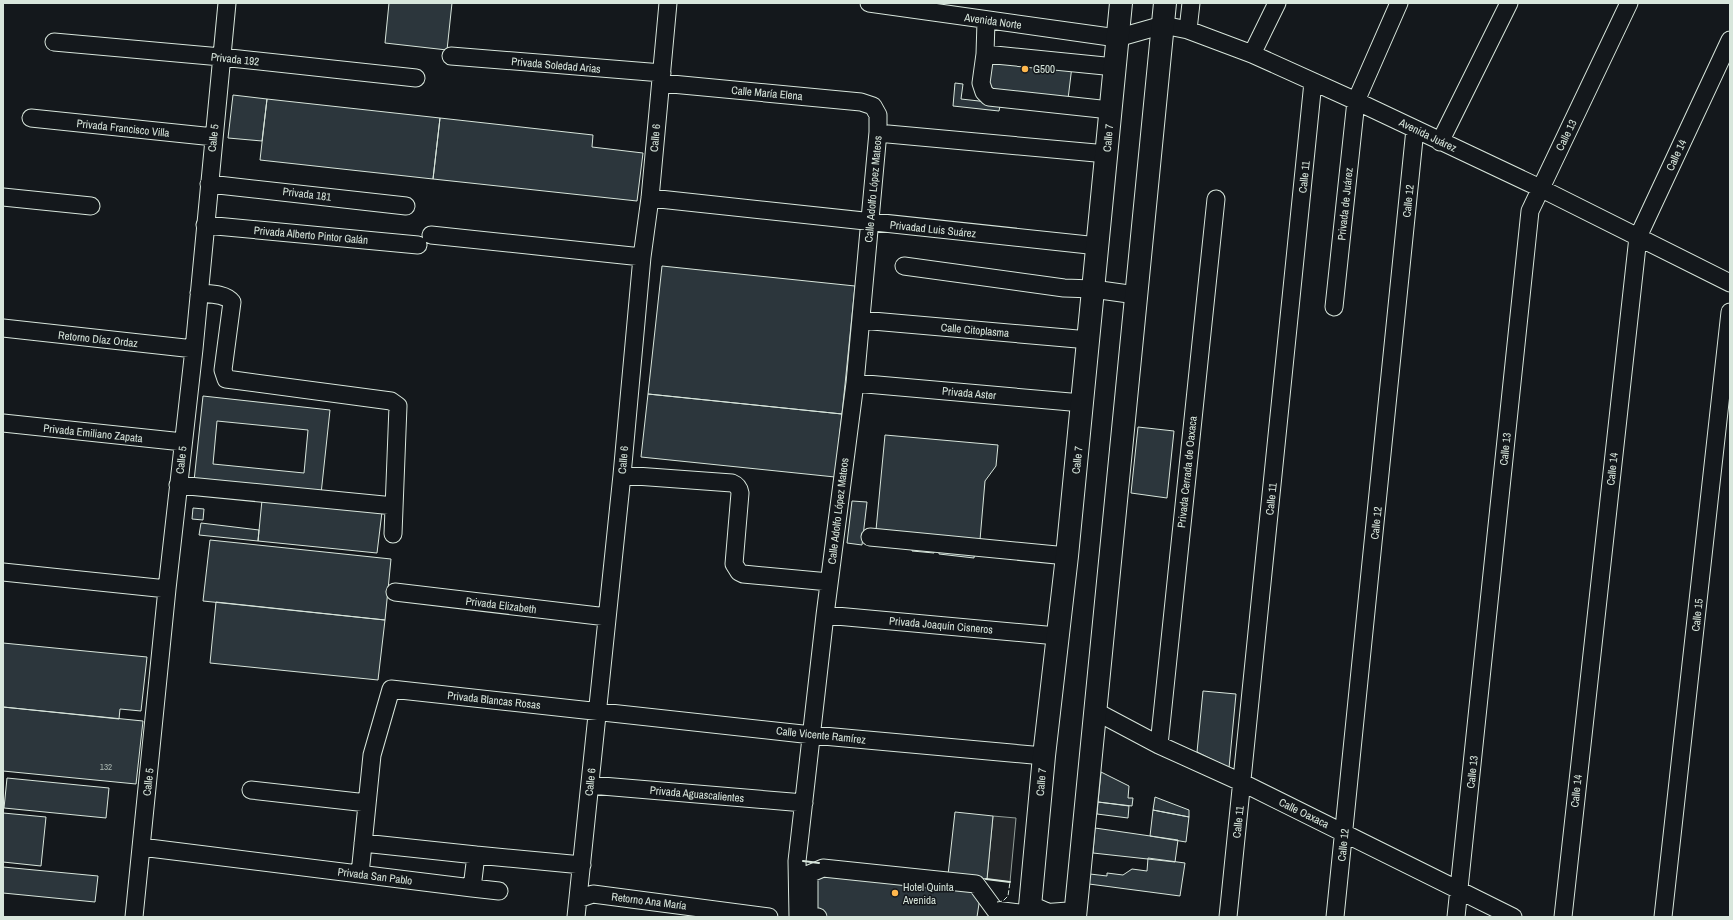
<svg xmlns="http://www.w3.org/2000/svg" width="1733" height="920" font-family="'Archivo Narrow',sans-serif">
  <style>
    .parking { fill: #24282b; stroke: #939e99 }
    .building { fill: #2c363c; stroke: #d8e6dc; fill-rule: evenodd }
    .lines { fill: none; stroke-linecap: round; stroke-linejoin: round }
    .minor-casing { stroke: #d8e6dc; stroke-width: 19 }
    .major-casing { stroke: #d8e6dc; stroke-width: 24 }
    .minor { stroke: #14181c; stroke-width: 17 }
    .major { stroke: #14181c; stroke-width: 22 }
    .fence { stroke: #d8e6dc; stroke-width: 1; stroke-dasharray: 5 2; stroke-linecap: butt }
    .wall { stroke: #d8e6dc; stroke-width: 2 }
    .poi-dot { fill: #ffb74d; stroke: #14181c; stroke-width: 1.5 }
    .labels { text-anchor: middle; stroke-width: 3; stroke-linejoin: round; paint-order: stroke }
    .number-label { font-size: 9px; fill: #adbab4 }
    .street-label { font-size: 11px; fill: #d8e6dc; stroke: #14181c }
    .poi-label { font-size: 11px; fill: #d8e6dc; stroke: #14181c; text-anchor: start }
  </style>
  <rect width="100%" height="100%" fill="#14181c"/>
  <path class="parking" d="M993 816 1016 818 1010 882 987 879Z"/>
  <path class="building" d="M389 3H452L447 50 385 43Z
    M990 58 1072 66 1068 99 987 92Z
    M955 83 963 84 961 99 997 103 1000 106 999 111 953 106Z
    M233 95 267 99 262 141 228 138Z
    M267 99 440 118 433 179 260 160Z
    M440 118 593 135 592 147 643 153 637 201 433 179Z
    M662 266 855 286 842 414 648 394Z
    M648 394 842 414 835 477 641 457Z
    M203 396 330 410 321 494 194 481ZM217 421 308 430 304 473 213 464Z
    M1138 427 1174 431 1167 498 1131 493Z
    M885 435 998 445 996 466 985 481 980 540 876 530Z
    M262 500 382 512 377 553 258 541Z
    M852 501 867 502 862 545 847 543Z
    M193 508 204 509 203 520 192 519Z
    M201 523 259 530 258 541 199 535Z
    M210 540 391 559 385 620 203 601Z
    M913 544 935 547 934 553 912 551Z
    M939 548 975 551 974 558 939 554Z
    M216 602 385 620 378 680 210 663Z
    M3 643 147 657 141 711 120 709 119 719 3 707Z
    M1203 691 1236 694 1229 768 1197 752Z
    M3 707 143 721 136 784 3 771Z
    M1101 772 1129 786 1128 798H1133L1132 806 1098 802Z
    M7 778 109 788 106 818 4 808Z
    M1155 797 1189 810V817L1153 810Z
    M1098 802 1129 806 1128 818 1097 814Z
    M1153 810 1189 817 1186 842 1150 836Z
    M955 812 993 816 987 879 948 875Z
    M3 813 46 817 41 866 3 862Z
    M1095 828 1178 840 1175 862 1093 853Z
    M1148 858 1185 863 1180 896 1089 884 1090 874 1107 876V873L1123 875 1132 869 1147 871Z
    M3 867 98 876 95 902 3 893Z
    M816 876H952L980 897 977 917H822L816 909Z"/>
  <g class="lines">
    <g class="minor-casing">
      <path id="minor" d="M869 3 1117 38 1163 25 1188 30 1252 54 1356 101 1540 188 1730 283
        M986 21 985 54 981 83 984 92 989 97 1110 110
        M1188 30 1191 3
        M54 42 221 57 416 78
        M985 54 1115 67
        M1252 54 1277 3
        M451 56 662 73
        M661 83 861 102 873 106 878 115V132L855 383 825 615 797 861 798 917
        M31 118 214 137
        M888 134 1107 154
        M1440 142 1509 3
        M209 184 406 206
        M3 197 91 206
        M650 198 1098 246
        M205 225 418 245
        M431 235 642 257
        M904 266 1064 288 1093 289 1136 295
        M199 293C209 294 225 293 232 302L223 370 226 379 391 401 398 406 393 534
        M1334 307 1356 101 1399 3
        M861 320 1089 340
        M3 328 194 349
        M855 383 1082 403
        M3 423 183 442
        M622 475 732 483C737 485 739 487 740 493L734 564 739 572 743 574 829 582
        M178 485 394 506
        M870 537 1067 556
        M3 572 167 589
        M395 592 607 617
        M825 615 1057 636
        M1095 711 1159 745 1243 783 1513 917
        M1159 745 1216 199
        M590 785 804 803
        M251 790 367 803
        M363 843 476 855
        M141 847 472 888 476 855 582 865
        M360 874 372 755 391 689 812 735 1044 756
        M472 888 499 891
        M578 899 593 894 769 917
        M134 917 167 589 194 349 227 3
        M576 917 622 475 642 257 650 198 668 3
        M818 917 809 915V874L823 868 976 884 995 910 1029 914
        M1228 917 1313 82
        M1335 917 1415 129
        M1456 917 1530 211 1629 3
        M1563 917 1638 237 1730 40
        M1663 917 1730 312"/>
    </g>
    <g class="major-casing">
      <path id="major" d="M1030 907 1048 915 1075 913
        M1029 917 1044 756 1067 556 1121 3
        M1075 917 1165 3"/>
    </g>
    <use href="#minor" class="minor"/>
    <use href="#major" class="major"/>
    <path class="fence" d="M997 902 1003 901 1008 896 1010 882"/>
    <path class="wall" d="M803 861 819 863
      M986 879 1010 882"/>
  </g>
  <g class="poi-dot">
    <circle cx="1025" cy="69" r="4"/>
    <circle cx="895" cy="893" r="4"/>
  </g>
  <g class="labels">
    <g class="number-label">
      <text x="106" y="770">132</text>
    </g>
    <g class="street-label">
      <text transform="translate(993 21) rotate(8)" y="4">Avenida Norte</text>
      <text transform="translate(235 59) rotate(6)" y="4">Privada 192</text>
      <text transform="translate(556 65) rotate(5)" y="4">Privada Soledad Arias</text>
      <text transform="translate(767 93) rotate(5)" y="4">Calle María Elena</text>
      <text transform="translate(123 128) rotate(6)" y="4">Privada Francisco Villa</text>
      <text transform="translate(1428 135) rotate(26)" y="4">Avenida Juárez</text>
      <text transform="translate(1566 135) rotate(-64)" y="4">Calle 13</text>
      <text transform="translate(213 138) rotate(-84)" y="4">Calle 5</text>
      <text transform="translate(655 138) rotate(-85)" y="4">Calle 6</text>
      <text transform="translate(1108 138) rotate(-85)" y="4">Calle 7</text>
      <text transform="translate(1676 155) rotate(-65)" y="4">Calle 14</text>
      <text transform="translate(1304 177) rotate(-84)" y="4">Calle 11</text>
      <text transform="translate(873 189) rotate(-85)" y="4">Calle Adolfo López Mateos</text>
      <text transform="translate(307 194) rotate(7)" y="4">Privada 181</text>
      <text transform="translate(1408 201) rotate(-84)" y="4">Calle 12</text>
      <text transform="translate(1345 204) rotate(-84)" y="4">Privada de Juárez</text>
      <text transform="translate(933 229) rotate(6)" y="4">Privadad Luis Suárez</text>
      <text transform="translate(311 235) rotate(5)" y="4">Privada Alberto Pintor Galán</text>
      <text transform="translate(975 330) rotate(5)" y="4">Calle Citoplasma</text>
      <text transform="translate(98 339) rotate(6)" y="4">Retorno Díaz Ordaz</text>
      <text transform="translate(969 393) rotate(5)" y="4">Privada Aster</text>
      <text transform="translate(93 433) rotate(6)" y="4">Privada Emiliano Zapata</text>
      <text transform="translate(1505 449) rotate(-84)" y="4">Calle 13</text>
      <text transform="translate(181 460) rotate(-84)" y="4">Calle 5</text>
      <text transform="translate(623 460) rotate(-85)" y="4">Calle 6</text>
      <text transform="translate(1077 460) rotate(-84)" y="4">Calle 7</text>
      <text transform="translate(1612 469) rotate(-84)" y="4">Calle 14</text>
      <text transform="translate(1187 472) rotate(-84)" y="4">Privada Cerrada de Oaxaca</text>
      <text transform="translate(1271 499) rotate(-84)" y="4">Calle 11</text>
      <text transform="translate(838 511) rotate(-83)" y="4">Calle Adolfo López Mateos</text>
      <text transform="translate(1376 523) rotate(-84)" y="4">Calle 12</text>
      <text transform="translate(501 605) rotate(7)" y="4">Privada Elizabeth</text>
      <text transform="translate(1697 615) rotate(-84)" y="4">Calle 15</text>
      <text transform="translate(941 625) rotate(5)" y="4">Privada Joaquín Cisneros</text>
      <text transform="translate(494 700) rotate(6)" y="4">Privada Blancas Rosas</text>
      <text transform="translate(821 735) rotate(6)" y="4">Calle Vicente Ramírez</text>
      <text transform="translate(1472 772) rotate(-84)" y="4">Calle 13</text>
      <text transform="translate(148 782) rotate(-84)" y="4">Calle 5</text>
      <text transform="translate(590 782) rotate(-84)" y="4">Calle 6</text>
      <text transform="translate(1041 782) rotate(-85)" y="4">Calle 7</text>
      <text transform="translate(1576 791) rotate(-84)" y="4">Calle 14</text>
      <text transform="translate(697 794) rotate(5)" y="4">Privada Aguascalientes</text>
      <text transform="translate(1304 813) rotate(26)" y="4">Calle Oaxaca</text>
      <text transform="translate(1238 822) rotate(-84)" y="4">Calle 11</text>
      <text transform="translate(1343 845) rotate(-84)" y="4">Calle 12</text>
      <text transform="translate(375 876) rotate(7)" y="4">Privada San Pablo</text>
      <text transform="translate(649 901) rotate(7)" y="4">Retorno Ana María</text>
    </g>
    <g class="poi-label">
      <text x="1033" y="73">G500</text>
      <text x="903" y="891">Hotel Quinta<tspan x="903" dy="13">Avenida</tspan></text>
    </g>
  </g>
  <rect width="1733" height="920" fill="none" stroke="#d8e6dc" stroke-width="8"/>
</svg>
